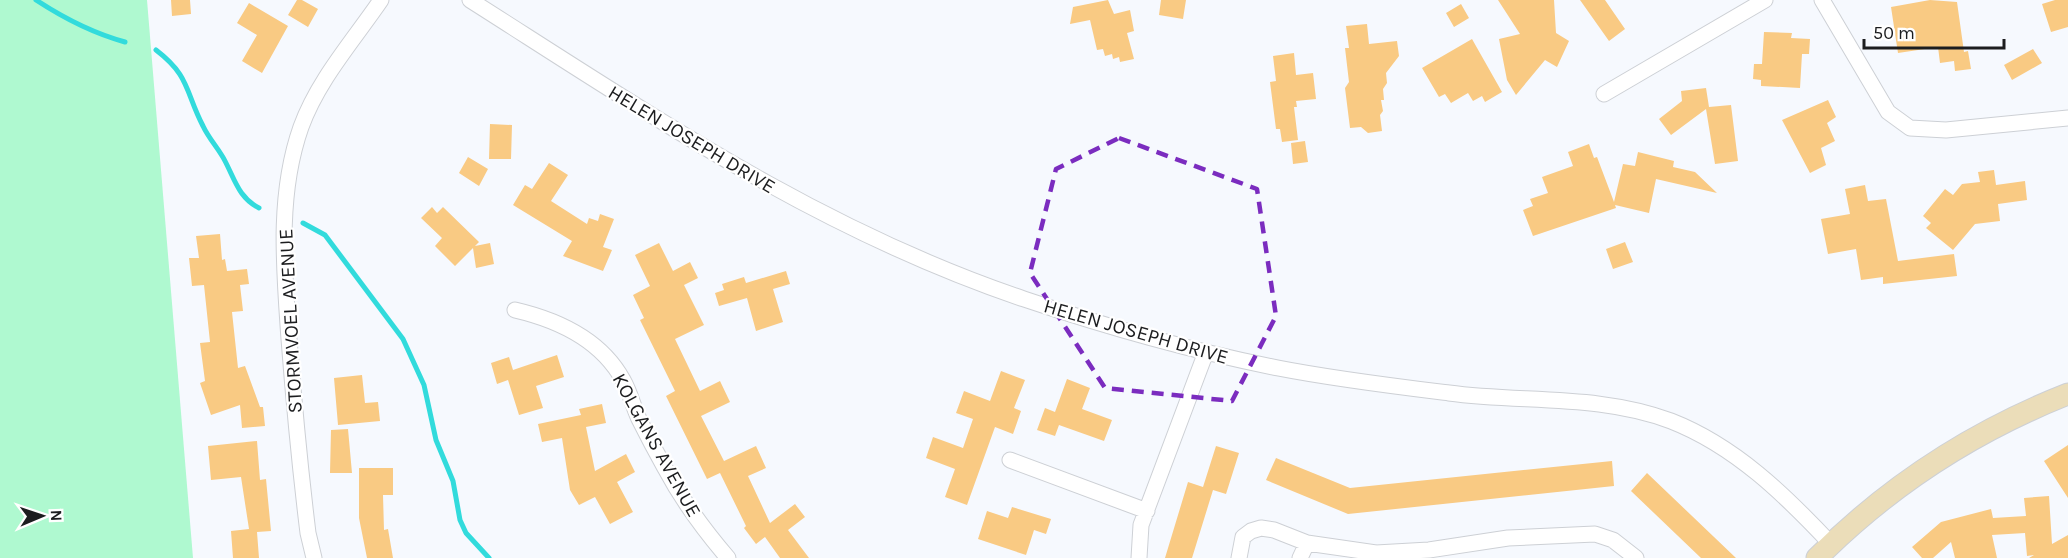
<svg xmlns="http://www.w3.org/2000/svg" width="2068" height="558" font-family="Karla,sans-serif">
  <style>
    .green { fill: #aff9d0 }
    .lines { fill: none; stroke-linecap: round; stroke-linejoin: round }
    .stream { stroke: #32dbdc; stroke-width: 5 }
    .building { fill: #f9ca83 }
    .street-casing { stroke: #cdd0d5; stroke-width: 17 }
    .secondary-casing { stroke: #cdd0d5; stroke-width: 23 }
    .street { stroke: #fff; stroke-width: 15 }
    .secondary { stroke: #ebddb9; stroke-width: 21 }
    .marked { fill: none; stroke: #7b2cbf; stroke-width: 4.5; stroke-dasharray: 12 8; stroke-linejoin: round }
    .labels { text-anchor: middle; stroke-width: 4.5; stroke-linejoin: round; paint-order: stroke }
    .street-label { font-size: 20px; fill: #1c1d1f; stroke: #fff }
  </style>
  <rect width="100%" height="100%" fill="#f6f9fe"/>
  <path class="green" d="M0 0H147L193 558H0Z"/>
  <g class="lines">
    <path class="stream" d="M36 0C65 19 92 33 125 42
      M156 50C190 76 185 91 203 126 209 139 219 149 225 161 235 180 239 198 259 208
      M303 223 325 235 403 339 424 385 436 440 453 481 460 520 466 533 489 558"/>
  </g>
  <path class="building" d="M171 0H190L191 14 172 16Z
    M297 0H302L318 9 308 27 288 15Z
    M1108 0 1114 14 1130 10 1134 31 1127 33 1134 59 1120 62 1119 57 1113 59 1112 54 1105 56 1103 49 1097 50 1090 20 1070 24 1073 7Z
    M1161 0H1186L1183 19 1159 15Z
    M1498 0H1554L1556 33 1569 41 1557 67 1545 60 1516 95 1507 80 1499 39 1520 34Z
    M1580 0H1605L1625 29 1609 41Z
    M1930 0 1957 2 1964 52 1968 51 1971 69 1955 71 1954 61 1940 63 1938 47 1898 53 1891 7Z
    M2055 0H2068V27L2051 32 2042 4Z
    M249 3 288 26 262 73 242 61 257 35 237 23Z
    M1461 4 1469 18 1454 27 1446 13Z
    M1367 24 1369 44 1397 41 1399 56 1386 73 1387 83 1383 89 1384 100H1381L1383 111 1380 115 1382 131 1368 133 1361 127 1350 128 1345 88 1349 82 1345 48H1349L1346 26Z
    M1764 32 1792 33 1791 38 1810 39 1809 54H1802L1800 88 1761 86V80L1753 79 1754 64H1762Z
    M1472 39 1502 92 1485 102 1482 96 1473 101 1468 93 1451 103 1445 94 1439 97 1422 68Z
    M2033 49 2042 63 2012 80 2004 65Z
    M1294 53 1296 75 1313 73 1316 99 1296 101 1297 107H1294L1298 140 1282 142 1280 129H1276L1270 82 1276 81 1273 56Z
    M1706 88 1709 107 1731 105 1738 161 1715 164 1706 109 1671 135 1659 119 1682 101 1681 91Z
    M1828 100 1836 117 1827 123 1835 141 1821 148 1826 165 1810 173 1782 120Z
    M490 124 512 125 511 159H489Z
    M1305 141 1308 162 1293 164 1291 143Z
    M1589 144 1594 158 1597 157 1614 202 1623 164 1635 166 1638 152 1674 161 1673 167 1695 172 1717 193 1656 179 1649 213 1615 205 1616 208 1533 236 1523 210 1533 206 1530 199 1548 193 1542 177 1573 166 1568 152Z
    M468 157 488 169 479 186 459 173Z
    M549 163 568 175 551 201 587 224 589 218 598 221 600 214 614 219 603 247 612 250 603 271 563 256 572 241 513 205 525 185 532 189Z
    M1994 170 1996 185 2025 181 2027 200 1998 204 2000 221 1975 224 1953 250 1926 228 1931 223 1923 216 1945 189 1953 195 1962 184 1980 182 1978 172Z
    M1865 185 1868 201 1886 199 1898 261 1954 254 1957 276 1883 284V277L1861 280 1856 249 1828 254 1821 219 1850 214 1845 189Z
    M432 207 437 213 443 207 479 242 475 246 490 243 494 264 476 268 473 248 455 266 435 246 442 238 421 218Z
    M220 234 222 260 225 259 227 271 247 269 249 284 240 285 243 311 232 312 238 368 245 366 260 407H263L265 426 242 428 240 405 211 415 200 383 205 381 200 343 210 342 204 285 192 286 189 258H199L196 236Z
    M1625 242 1633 262 1613 269 1606 249Z
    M659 243 673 271 690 262 698 278 684 285 704 325 675 339 700 391 720 381 730 402 701 416 724 461 756 446 766 468 748 476 770 523 795 504 805 517 788 530 809 558H780L765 537 756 544 744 528 746 526 720 473 707 479 666 396 675 391 640 320 644 318 633 295 650 286 635 255Z
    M786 271 790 284 773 289 783 322 756 331 747 298 719 306 715 293 724 290 722 284 744 277 746 283Z
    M557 355 564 377 536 386 543 408 519 415 508 380 497 384 491 363 509 357 513 370Z
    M1001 371 1025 380 1014 408 1021 411 1013 434 995 427 967 505 945 497 955 469 926 458 933 437 963 448 973 419 956 413 964 391 990 401Z
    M362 375 365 403 378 402 380 421 338 425 334 378Z
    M1067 379 1090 388 1082 409 1112 420 1104 441 1059 425 1055 436 1037 430 1045 408 1055 412Z
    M602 404 606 423 586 427 595 471 626 454 635 472 617 482 633 512 610 524 595 497 579 505 570 490 562 438 542 442 538 424 581 415 579 409Z
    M348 429 352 473H330L331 430Z
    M257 441 260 480 266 479 271 531 257 532 259 558H233L231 531 249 529 241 477 211 480 208 446Z
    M2068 445V498L2044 461Z
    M1216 446 1239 453 1226 494 1213 490 1192 558H1165L1188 482 1203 487Z
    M1276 458 1350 488 1612 461 1614 486 1348 514 1266 480Z
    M359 468H393V495H383L384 530 388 529 393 558H367L359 518Z
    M1647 473 1736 558H1701L1631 491Z
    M2049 496 2052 544 2068 535V558H2029L2034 555 2027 556 2025 533 1992 535 1997 558H1955L1951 542 1933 558H1922L1912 547 1941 522 1991 509 1993 518 2026 516 2024 498Z
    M1012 507 1051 519 1046 534 1034 530 1026 555 978 539 987 511 1008 518Z"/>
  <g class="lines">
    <g class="street-casing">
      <path id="street" d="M470 0C651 115 819 230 1024 299 1107 327 1192 351 1278 368 1334 379 1392 386 1449 393 1523 403 1599 394 1671 421 1735 446 1785 495 1831 544
        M1822 0 1888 112 1910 128 1946 130 2068 118
        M1604 94 1765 0
        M515 310C558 320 601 340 623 380 630 392 633 406 639 419 647 435 656 452 665 468 682 500 704 530 728 558
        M1010 460 1147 511
        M314 558 308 533C300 468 294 404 289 339 284 268 277 195 301 127 318 80 353 41 381 0
        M1139 558 1141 525 1206 352
        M1239 558 1243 537 1251 531 1261 528 1274 530 1307 543 1376 553 1429 550 1508 538 1595 534 1613 540 1636 558
        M1300 558 1307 543"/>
    </g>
    <g class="secondary-casing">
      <path id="secondary" d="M1817 558C1888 487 1974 431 2068 394"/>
    </g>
    <use href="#street" class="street"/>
    <use href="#secondary" class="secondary"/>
  </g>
  <path class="marked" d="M1119 138 1257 189 1276 316 1232 401 1105 388 1030 273 1056 169Z"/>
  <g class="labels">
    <g class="street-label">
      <text transform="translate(692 139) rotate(31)" y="7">HELEN JOSEPH DRIVE</text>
      <text transform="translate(290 321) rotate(-93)" y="7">STORMVOEL AVENUE</text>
      <text transform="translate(1136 331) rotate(16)" y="7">HELEN JOSEPH DRIVE</text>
      <text transform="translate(657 445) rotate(61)" y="7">KOLGANS AVENUE</text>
    </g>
  </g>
  <g transform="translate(42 516) rotate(88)" stroke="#ffffff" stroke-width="4.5" paint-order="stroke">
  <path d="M0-4.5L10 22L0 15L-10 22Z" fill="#1c1d1f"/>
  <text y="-9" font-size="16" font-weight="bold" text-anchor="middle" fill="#1c1d1f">N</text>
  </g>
  <path d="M1864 39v9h140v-9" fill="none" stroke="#1c1d1f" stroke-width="3"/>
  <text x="1873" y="39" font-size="18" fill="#1c1d1f" stroke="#ffffff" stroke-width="4.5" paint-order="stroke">50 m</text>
</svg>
